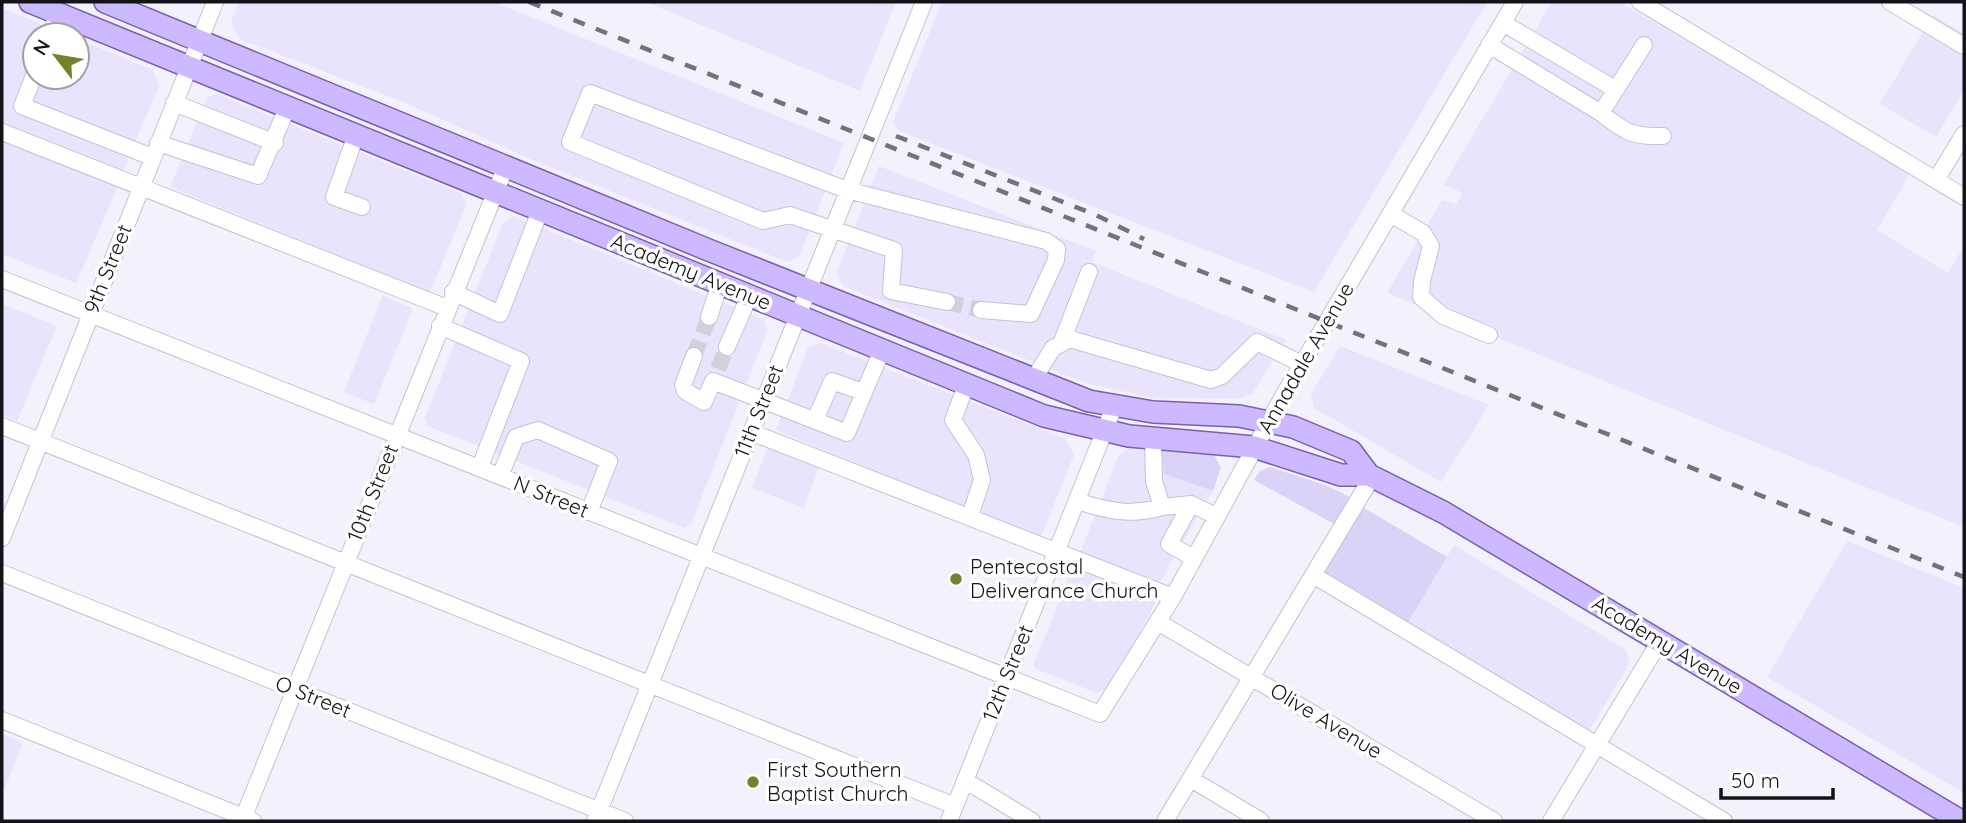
<svg xmlns="http://www.w3.org/2000/svg" width="1966" height="823" font-family="Quicksand,sans-serif">
  <style>
    .built { fill: #e9e3fe }
    .green { fill: #dad3f7 }
    .lines { fill: none; stroke-linecap: round; stroke-linejoin: round }
    .minor-tunnel { stroke: #d2d0da; stroke-width: 16; stroke-dasharray: 16 8; stroke-linecap: butt }
    .minor-casing { stroke: #c5c1d4; stroke-width: 18 }
    .major-casing { stroke: #7660af; stroke-width: 24 }
    .minor { stroke: #fff; stroke-width: 16 }
    .major { stroke: #cdb9ff; stroke-width: 21 }
    .rail { stroke: #73717a; stroke-width: 4.5; stroke-dasharray: 12 12; stroke-linecap: butt }
    .poi-dot { fill: #78802c; stroke: #fff; stroke-width: 2.5 }
    .labels { text-anchor: middle; stroke-width: 7; stroke-linejoin: round; paint-order: stroke }
    .street-label { font-size: 21px; fill: #15131a; stroke: #fff }
    .poi-label { font-size: 21px; fill: #15131a; stroke: #fff; text-anchor: start }
  </style>
  <rect width="100%" height="100%" fill="#f3f1fc"/>
  <path class="built" d="M238 2H494L844 143 799 257 787 262 535 161 403 102 240 39 231 23Z
    M646 2H896L860 91Z
    M942 2H1487L1314 292 899 131 893 122Z
    M1552 2H1619L1911 172 1877 230 1948 273 1964 246V527L1387 293 1442 200 1456 204 1463 193 1443 185Z
    M2 8 67 35H35V77H77V39L153 70 159 86 122 173 2 127Z
    M1933 15 1964 34V90L1936 137 1880 104Z
    M216 94 460 193 467 204 430 292 170 187 207 98Z
    M2 142 118 186 76 283 2 254Z
    M879 166 1096 251 1092 262 1286 340 1253 393 1243 398H1154L1088 384 843 286 837 272Z
    M513 216 763 319 768 329 691 524 684 528 428 426 425 418 503 223Z
    M383 295 413 309 374 404 344 392Z
    M2 304 57 326 17 421 2 415Z
    M820 343 1066 439 1074 455 1040 539 776 430 808 348Z
    M1340 346 1489 405 1441 482 1314 408 1311 394Z
    M769 444 820 465 804 508 752 488Z
    M1129 448 1162 451 1164 474 1213 491 1158 585 1080 553 1119 455Z
    M1847 541 1964 588V793L1767 677Z
    M1454 545 1626 650 1630 662 1588 733 1407 624Z
    M1073 567 1156 600 1149 617 1105 690 1097 693 1036 669 1034 664Z
    M2 734 23 743 2 795Z"/>
  <path class="green" d="M1162 451 1214 455 1221 468 1213 491 1164 474Z
    M1270 467 1325 485 1352 498 1336 525 1254 480 1260 471Z
    M1359 505 1447 557 1407 624 1318 573Z"/>
  <g class="lines">
    <path class="minor-tunnel" d="M947 302 981 310
      M694 356 709 317
      M718 369 727 347"/>
    <g class="minor-casing">
      <path id="minor" d="M1640 2 1964 197
        M1890 2 1964 46
        M1503 23 1615 89
        M50 35 58 13
        M1489 45 1601 113
        M1644 45 1601 113C1625 132 1632 137 1663 136
        M35 73 22 106 152 157
        M174 103 275 143
        M2 132 447 308
        M356 135 334 197 362 207
        M158 143 258 176 288 106
        M1936 180 1964 134
        M1391 214 1423 233 1431 246 1422 281 1421 297 1443 316 1489 335
        M2 279 1100 714 1173 597 1282 398 1515 2
        M453 292 500 314 540 211
        M947 302 891 291 894 250 790 215 763 221 570 142 590 93 847 190 1046 241 1057 249 1056 260 1031 314 981 310
        M709 317 720 283
        M440 326 521 361 480 467
        M1061 344 1089 272
        M727 347 750 294
        M694 356 683 385 685 391 704 402 713 381 847 433 882 350
        M1033 380 1053 348 1070 339 1211 380 1222 376 1257 342 1302 364
        M967 383 953 420 976 455 982 480 970 516
        M815 420 832 381 863 392
        M2 426 955 806
        M751 432 1173 597
        M1153 438 1154 481 1162 507 1191 504 1216 516
        M500 476 516 437 538 430 609 461 589 512
        M1077 501C1107 511 1131 516 1162 507
        M1191 504 1169 544 1192 557
        M2 538 215 2
        M2 573 625 821
        M1313 575 1724 821
        M1158 622 1494 821
        M2 720 253 821
        M1191 779 1261 821
        M966 781 1032 821
        M242 821 506 166
        M595 821 924 2
        M949 821 1114 407
        M1165 821 1372 477
        M1551 821 1660 641"/>
    </g>
    <g class="major-casing">
      <path id="major" d="M30 2 1044 416 1129 436 1254 447 1341 475H1369L1443 512 1961 821
        M105 2 711 251 1089 401 1153 412 1239 416 1293 427 1351 451 1369 475"/>
    </g>
    <use href="#minor" class="minor"/>
    <use href="#major" class="major"/>
    <path class="rail" d="M529 2 1964 577
      M896 136 1096 215 1144 239"/>
  </g>
  <g class="poi-dot">
    <circle cx="956" cy="579" r="7"/>
    <circle cx="753" cy="782" r="7"/>
  </g>
  <g class="labels">
    <g class="street-label">
      <text transform="translate(108 269) rotate(-68)" y="7">9th Street</text>
      <text transform="translate(691 272) rotate(22)" y="7">Academy Avenue</text>
      <text transform="translate(1306 358) rotate(-60)" y="7">Annadale Avenue</text>
      <text transform="translate(759 411) rotate(-68)" y="7">11th Street</text>
      <text transform="translate(373 493) rotate(-68)" y="7">10th Street</text>
      <text transform="translate(551 497) rotate(22)" y="7">N Street</text>
      <text transform="translate(1667 645) rotate(31)" y="7">Academy Avenue</text>
      <text transform="translate(1008 673) rotate(-68)" y="7">12th Street</text>
      <text transform="translate(313 697) rotate(22)" y="7">O Street</text>
      <text transform="translate(1326 721) rotate(31)" y="7">Olive Avenue</text>
    </g>
    <g class="poi-label">
      <text x="970" y="574">Pentecostal<tspan x="970" dy="24">Deliverance Church</tspan></text>
      <text x="767" y="777">First Southern<tspan x="767" dy="24">Baptist Church</tspan></text>
    </g>
  </g>
  <rect width="1966" height="823" fill="none" stroke="#15131a" stroke-width="7"/>
  <g transform="translate(56 56) rotate(301)"><circle r="33" fill="#ffffff" stroke="#a1a1a3" stroke-width="2"/>
  <path d="M0-5L12 26L0 18L-12 26Z" fill="#78802c"/>
  <text y="-10" font-size="19" font-weight="bold" text-anchor="middle" fill="#15131a">N</text>
  </g>
  <path d="M1721 788v10h112v-10" fill="none" stroke="#15131a" stroke-width="3.5"/>
  <text x="1731" y="788" font-size="21" fill="#15131a" stroke="#ffffff" stroke-width="5" paint-order="stroke">50 m</text>
</svg>
